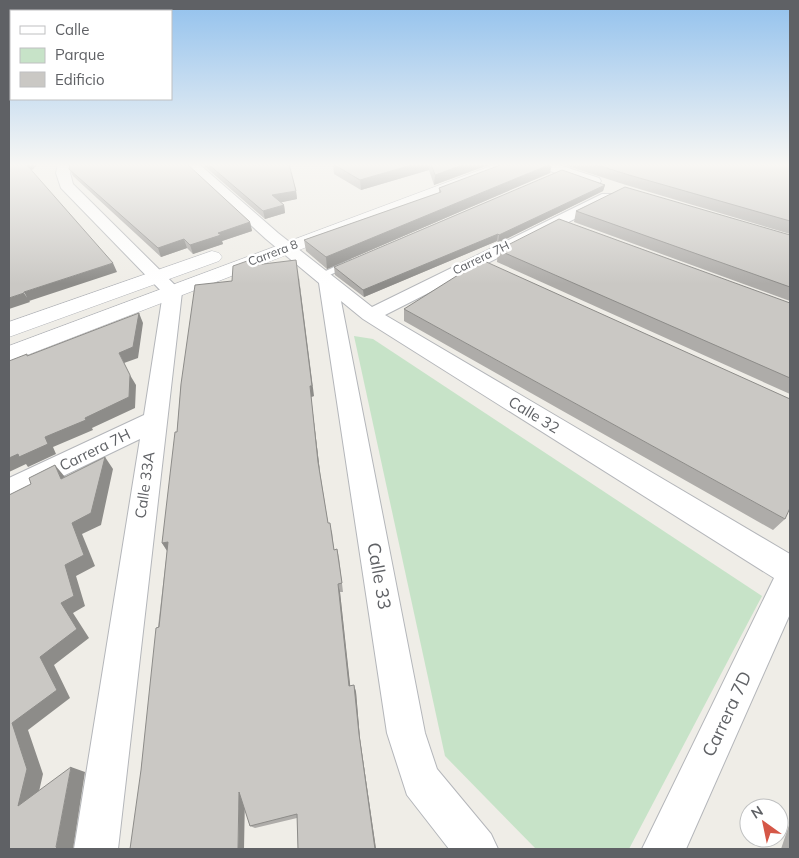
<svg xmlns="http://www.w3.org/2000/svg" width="799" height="858" font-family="Mulish,sans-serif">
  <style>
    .green { fill: #c7e3c8 }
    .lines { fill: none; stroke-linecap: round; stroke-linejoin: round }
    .lane-casing { stroke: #b4b6ba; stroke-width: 2 }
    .street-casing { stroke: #b4b6ba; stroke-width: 2 }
    .secondary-casing { stroke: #b3b5ba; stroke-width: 1 }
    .lane { fill: #fff; fill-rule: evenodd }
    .street { fill: #fff; fill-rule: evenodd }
    .secondary { fill: #fff; fill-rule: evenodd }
    .wall { fill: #aeaca9 }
    .shaded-wall { fill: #8d8c89 }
    .building { fill: #cac8c4; stroke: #8d8c89 }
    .labels { text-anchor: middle; stroke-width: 5; stroke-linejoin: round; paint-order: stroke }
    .far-street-label { font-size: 12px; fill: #5f6165; stroke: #fff }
    .street-label { font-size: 15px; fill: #5f6165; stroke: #fff }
    .near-street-label { font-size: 18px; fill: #5f6165; stroke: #fff }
  </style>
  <rect width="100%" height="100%" fill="#efede7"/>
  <path class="green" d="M354 336 373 339 762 596 629 849H536L445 756Z"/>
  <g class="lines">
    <g class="lane-casing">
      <path id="lane" d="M349 260 352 261V265L323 278H317L315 276Z"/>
    </g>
    <g class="street-casing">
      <path id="street" d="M58 164H72L70 173 73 184 182 292 118 849H74L140 439 9 502V478L144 415 163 293 61 188 56 173Z
        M184 164H199L278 233 372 307 602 194H612L614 197 612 200 385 315 790 554V614L686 849H642L774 578 363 319 341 301 425 733 437 769 491 834 498 849H449L407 795 387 733 319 283 266 239Z
        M536 164H556L599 178 601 181 599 184H589L538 167Z"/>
    </g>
    <g class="secondary-casing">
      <path id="secondary" d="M496 164H516L514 167 9 362V346Z
        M212 251 219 253 222 257 219 261 9 337V322Z"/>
    </g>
    <use href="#lane" class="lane"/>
    <use href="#street" class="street"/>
    <use href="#secondary" class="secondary"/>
  </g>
  <path class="wall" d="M202 164H289L296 191 297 199 281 202 284 205 285 213 265 219Z
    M333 164H491L434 185 429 170 361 190 334 174Z
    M561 164H790V234L626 185Z
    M69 169 250 222 252 231 222 241 223 244 193 254 187 248 161 257 73 176Z
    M550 173 327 269 306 251 304 240 439 193V188Z
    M605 185 603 191 498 243 497 241 364 297 335 275 334 267Z
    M576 211 790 235V301L574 222Z
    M498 250 790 303V394L497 262Z
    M404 309 785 519 773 530 404 321Z
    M181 384 314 396 311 397 320 472 328 523 332 532 334 550 337 549 339 558 343 592H340L350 686 354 685 356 692 360 739 376 849H298L297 818 255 828 250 826 245 810 141 770 167 551 162 543 177 432Z
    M790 822V849H781Z"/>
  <path class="shaded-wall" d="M26 164H38L30 172Z
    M415 164H429V170L361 190 360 180Z
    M465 164H491L434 185 435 175Z
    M551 164H552L550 173 327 269 326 257Z
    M605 185 603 191 498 243 499 235Z
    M296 191 297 199 274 204 272 195Z
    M284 205 285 213 265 219 263 211Z
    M250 222 252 231 222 241 223 244 193 254 190 245 218 233Z
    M498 234 497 241 364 297 363 290Z
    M184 239 187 248 161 257 158 248Z
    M113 263 117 272 29 301 24 292Z
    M298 270 314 396 311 397 320 472 318 462 310 386Z
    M24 293 30 302 9 309V298Z
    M139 313 143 323 138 358 124 363 119 353Z
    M130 375 136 385 135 408 92 428 93 430 53 447 56 454 28 467 26 464 9 472V458L45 437 85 418Z
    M105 457 113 469 101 525 82 534 95 566 76 576 85 606 73 613 89 638 54 665 70 698 28 730 43 774 35 809 18 806 12 723 40 657 61 603 65 565 72 523Z
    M55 465 65 477 61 479Z
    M168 542V552L162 543Z
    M338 584 340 592 351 693 349 686Z
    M354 685 356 692 360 739 376 849H375L359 734Z
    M71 767 85 772 73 849H58L56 847Z
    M239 792 245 796 244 849H238Z"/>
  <path class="building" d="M9 164H26L113 263 24 292V293L9 298Z
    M70 164H187L250 222 218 233 221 235 190 245 184 239 158 248 69 169Z
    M208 164H289L296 191 272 195 284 205 263 211Z
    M333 164H415L360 180Z
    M431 164H465L435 175Z
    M503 164H551L326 257 304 240 441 192 439 188Z
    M594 164H790V221L629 175Z
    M562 170 605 185 499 235 498 234 363 290 334 267Z
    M625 187 790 235V287L576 211Z
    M559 219 790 303V378L498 250Z
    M250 260 255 265 296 260 312 386H310L318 462 328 523H330L334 550 337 549 342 583 338 584 349 686 354 685 359 734 375 849H298L297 814 250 826 239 792 238 849H130L141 770 156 628 159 627 168 542 162 543 175 432H177L181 384 195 285 232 281 233 266Z
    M482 260 790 399V508L785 519 404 309Z
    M139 313 133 347 119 353 130 375 129 397 85 418 86 420 45 437 48 444 19 457 18 454 9 458V361L27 354V356Z
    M105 457 91 513 72 523 84 555 65 565 74 596 61 603 77 629 40 657 57 690 12 723 27 769 18 806 71 767 56 847 58 849H66H9V495L31 484 29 478 55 465 61 479Z"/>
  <linearGradient id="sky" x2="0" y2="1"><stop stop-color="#92c1ed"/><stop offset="0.58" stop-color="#f8f7f4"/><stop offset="1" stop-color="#f8f7f4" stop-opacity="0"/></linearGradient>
  <rect width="799" height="284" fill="url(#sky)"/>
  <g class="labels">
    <g class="far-street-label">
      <text transform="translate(273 253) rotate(-21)" y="4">Carrera 8</text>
      <text transform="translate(481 258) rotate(-26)" y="4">Carrera 7H</text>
    </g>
    <g class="street-label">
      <text transform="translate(534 415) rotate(31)" y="5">Calle 32</text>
      <text transform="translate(95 450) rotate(-26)" y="5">Carrera 7H</text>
      <text transform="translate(145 485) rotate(-82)" y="5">Calle 33A</text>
    </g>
    <g class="near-street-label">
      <text transform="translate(379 576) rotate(80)" y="6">Calle 33</text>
      <text transform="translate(727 714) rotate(-65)" y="6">Carrera 7D</text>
    </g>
  </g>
  <rect width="799" height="858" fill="none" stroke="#5f6165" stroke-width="20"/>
  <rect x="10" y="10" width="162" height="90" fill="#ffffff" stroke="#bfc0c1"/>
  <rect x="20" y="26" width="25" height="8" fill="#ffffff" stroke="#bfc0c1"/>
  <text x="55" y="35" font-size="15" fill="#5f6165">Calle</text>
  <rect x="20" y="48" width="25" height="15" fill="#c7e3c8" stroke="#bfc0c1"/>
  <text x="55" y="60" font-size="15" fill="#5f6165">Parque</text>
  <rect x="20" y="72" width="25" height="15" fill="#cac8c4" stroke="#bfc0c1"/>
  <text x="55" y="85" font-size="15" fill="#5f6165">Edificio</text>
  <g transform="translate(764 823) rotate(327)"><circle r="24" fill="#ffffff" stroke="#bfc0c1"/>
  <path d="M0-4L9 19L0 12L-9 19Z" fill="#d55747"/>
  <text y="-8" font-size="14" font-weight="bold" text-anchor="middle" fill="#5f6165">N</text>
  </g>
</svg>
